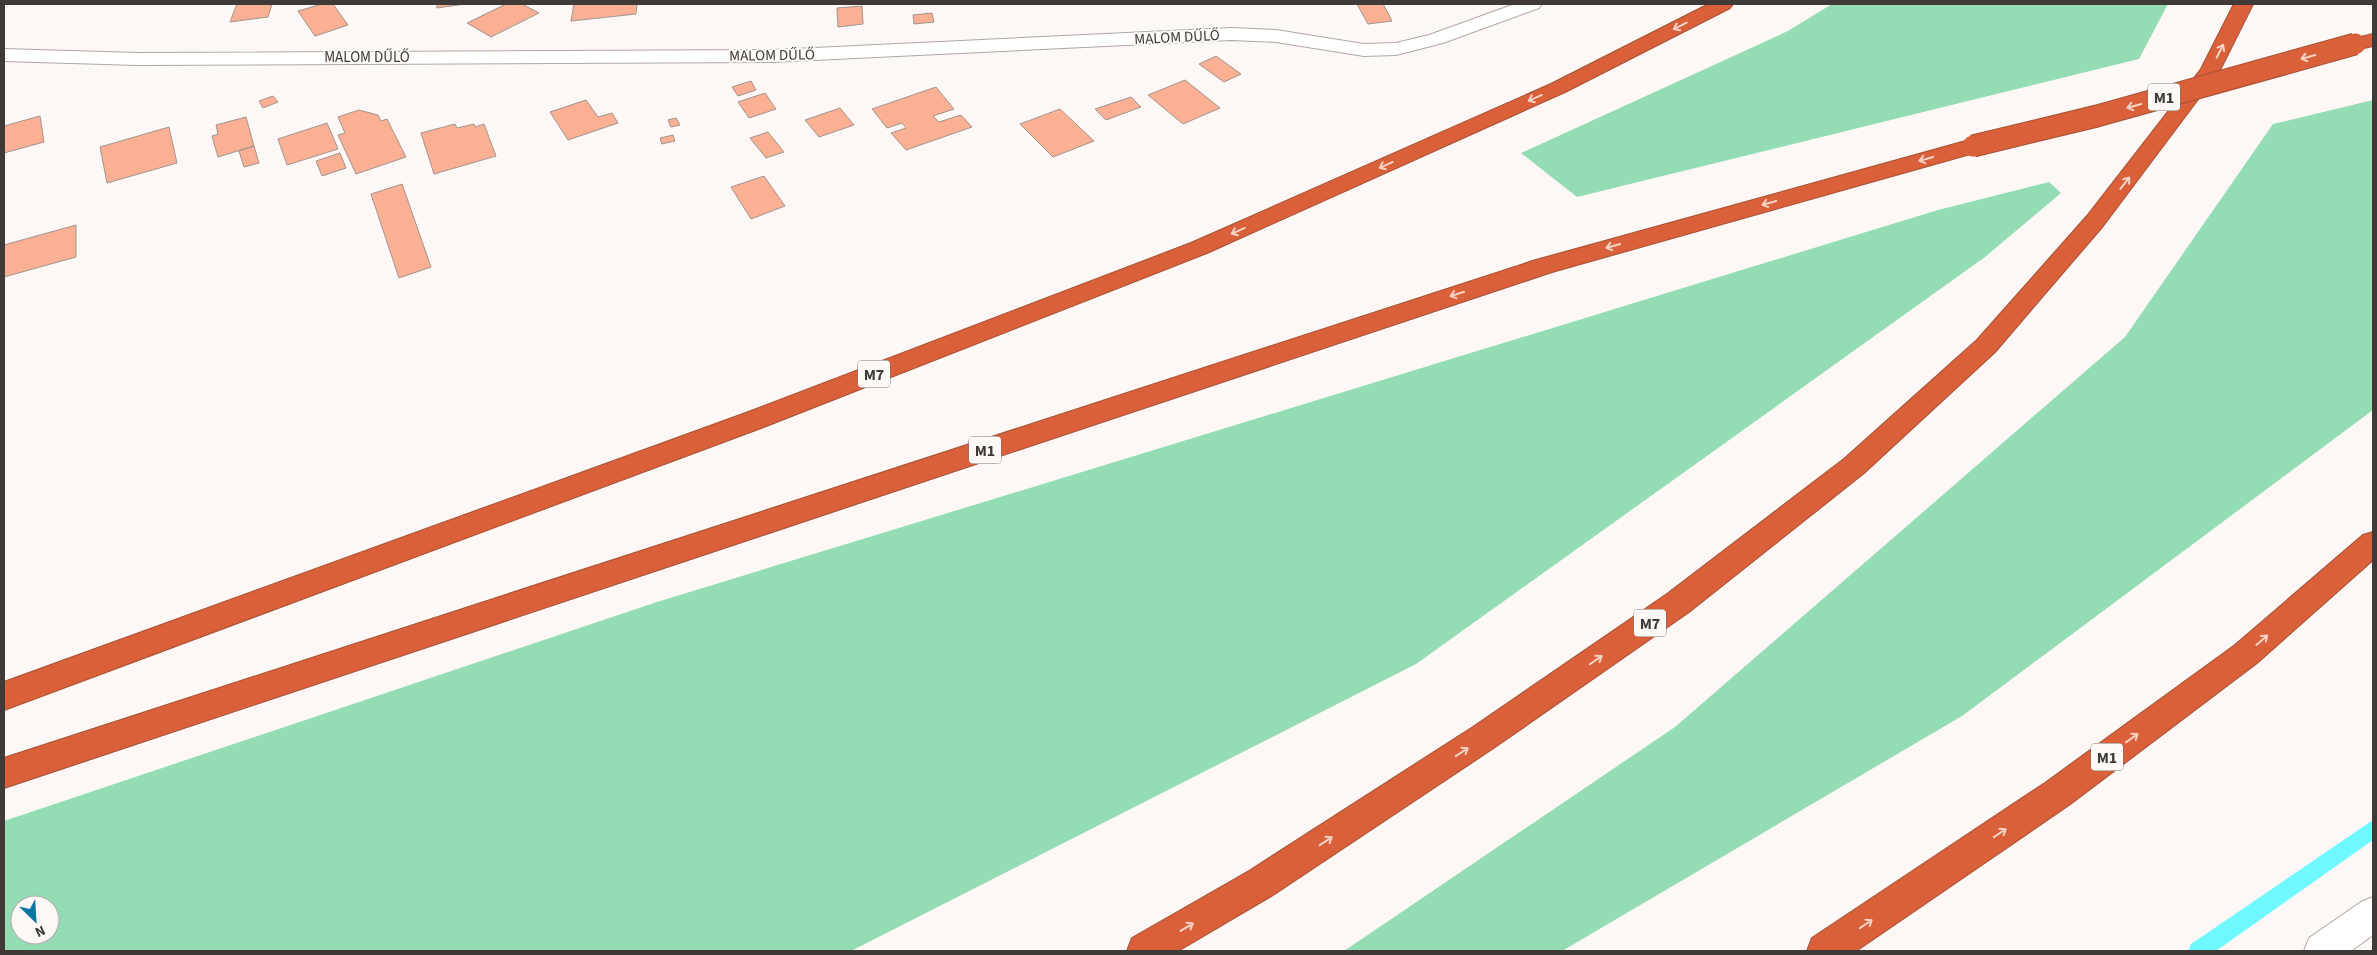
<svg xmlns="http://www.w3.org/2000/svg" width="2377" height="955" font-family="'Source Sans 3',sans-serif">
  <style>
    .green { fill: #93dcb4; fill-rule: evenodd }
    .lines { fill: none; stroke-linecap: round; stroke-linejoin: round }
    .stream { fill: #6ff8ff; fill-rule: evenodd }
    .building { fill: #fbb094; stroke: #a0948f }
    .minor-casing { stroke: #b2a6a1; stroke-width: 2 }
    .highway-casing { stroke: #a35338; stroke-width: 2 }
    .minor { fill: #fff; fill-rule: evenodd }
    .highway { fill: #d96038; fill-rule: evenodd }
    .highway-bridge-casing { stroke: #a35338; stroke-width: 23; stroke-linecap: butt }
    .highway-bridge { stroke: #d96038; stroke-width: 21 }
    .oneway { stroke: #f4d2c6 }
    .labels { text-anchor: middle; stroke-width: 4; stroke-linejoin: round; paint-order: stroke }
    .far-street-label { font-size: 15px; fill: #3f3a38; stroke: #fdf8f6 }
    .shield { fill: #fdf8f6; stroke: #787371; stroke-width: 1 }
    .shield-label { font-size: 16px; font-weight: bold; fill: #3f3a38 }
  </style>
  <rect width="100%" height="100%" fill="#fdf8f6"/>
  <path class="green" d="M1832 4H2168L2139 59 1577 197 1521 153 1788 31Z
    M2373 100V410L1962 716 1562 951H1344L1675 727 2125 337 2273 124Z
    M2049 182 2061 193 1985 257 1416 664 851 951H4V821L657 602 1938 210ZM20 905H50V935H20Z"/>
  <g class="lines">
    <path class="stream" d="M2373 820V840L2216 951H2188L2191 944Z"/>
  </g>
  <path class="building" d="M237 4H272L268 17 230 22Z
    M322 4H333L348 25 315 36 298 11Z
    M437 4H465L437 8Z
    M506 4H522L539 13 491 37 467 23Z
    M574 4H637L636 14 571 21Z
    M1357 4H1383L1392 21 1368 24Z
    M862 6 863 24 838 27 837 8Z
    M932 13 934 22 914 24 913 15Z
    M1216 56 1241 74 1224 82 1199 64Z
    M1185 80 1220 108 1183 124 1148 95Z
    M751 81 756 90 738 96 732 87Z
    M936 87 954 109 933 116 939 122 961 115 972 127 906 150 891 133 906 128 902 123 887 128 872 109Z
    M765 93 776 109 749 118 738 102Z
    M273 96 278 102 263 108 259 101Z
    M1131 97 1141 107 1106 120 1095 109Z
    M586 100 598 117 612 113 618 123 568 140 550 112Z
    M840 108 854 125 819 137 805 120Z
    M1060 109 1094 141 1053 157 1020 124Z
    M359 110 378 115 381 121 387 119 406 157 356 174 338 135 345 133 338 117Z
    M40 116 44 142 4 153V126Z
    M246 117 254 146 218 157 212 136 218 134 216 125Z
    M676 118 680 125 671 127 668 120Z
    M327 123 338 149 287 165 278 139Z
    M455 124 457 128 474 124 475 127 484 124 496 156 434 174 421 133Z
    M169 127 177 163 107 183 100 147Z
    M768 132 784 152 766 158 750 138Z
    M673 135 675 141 662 144 660 138Z
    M254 146 259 163 244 167 239 151Z
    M340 153 346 168 322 176 316 161Z
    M764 176 785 206 751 219 731 187Z
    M402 184 431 267 399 278 371 194Z
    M76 225V257L4 277V245Z"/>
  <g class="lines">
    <g class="minor-casing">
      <path id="minor" d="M1515 4H1542L1539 8 1443 43 1396 55 1364 56 1276 42 1231 40 772 62 138 65 4 61V49L138 53 772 50 1231 28 1276 30 1364 44 1396 43 1429 35Z
        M2373 897V935L2351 951H2304L2309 938 2361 902Z"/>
    </g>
    <g class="highway-casing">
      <path id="highway" d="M1709 4H1733L1730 8 1565 92 1207 253 761 428 4 710V682L743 414 1191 243 1551 84Z
        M2234 4H2253L2220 70 2103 226 1995 352 1864 473 1689 612 1495 747 1273 895 1178 951H1127L1132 938 1249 871 1473 727 1667 594 1844 459 1977 340 2087 216 2201 69Z
        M2373 34V46L2355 50 2348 48 2345 44 2348 40Z
        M1973 139 1981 141 1984 146 1981 151 1552 272 4 788V758L1536 260Z
        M2373 532V560L2257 663 2069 805 1856 951H1807L1812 938 2045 783 2235 645 2363 535Z"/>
    </g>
    <use href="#minor" class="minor"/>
    <use href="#highway" class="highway"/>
    <g class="highway-bridge-casing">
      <path id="highway-bridge" d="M1973 146 2097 116 2355 44"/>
    </g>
    <use href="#highway-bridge" class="highway-bridge"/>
  </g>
  <defs><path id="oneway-shaft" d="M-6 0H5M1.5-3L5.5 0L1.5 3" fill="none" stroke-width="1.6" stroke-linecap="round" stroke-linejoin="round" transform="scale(1.25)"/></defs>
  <g class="oneway">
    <use href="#oneway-shaft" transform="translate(1680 26) rotate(153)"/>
    <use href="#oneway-shaft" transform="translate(2220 51) rotate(-63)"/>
    <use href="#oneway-shaft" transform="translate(2308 57) rotate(164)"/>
    <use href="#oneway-shaft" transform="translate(1535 98) rotate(156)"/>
    <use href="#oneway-shaft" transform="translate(2134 106) rotate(164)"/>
    <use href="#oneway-shaft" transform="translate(1926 159) rotate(164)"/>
    <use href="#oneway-shaft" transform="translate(1386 165) rotate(156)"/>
    <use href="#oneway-shaft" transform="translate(2125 183) rotate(-52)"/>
    <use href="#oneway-shaft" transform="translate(1769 203) rotate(164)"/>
    <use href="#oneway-shaft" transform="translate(1238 231) rotate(156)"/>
    <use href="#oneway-shaft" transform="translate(1613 246) rotate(164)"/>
    <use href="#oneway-shaft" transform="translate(1457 294) rotate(162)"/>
    <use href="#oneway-shaft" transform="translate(2262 640) rotate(-41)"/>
    <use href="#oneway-shaft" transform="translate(1596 660) rotate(-35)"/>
    <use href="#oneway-shaft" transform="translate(2132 738) rotate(-36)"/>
    <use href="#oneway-shaft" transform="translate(1462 752) rotate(-33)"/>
    <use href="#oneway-shaft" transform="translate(2000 833) rotate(-34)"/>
    <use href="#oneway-shaft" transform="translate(1326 841) rotate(-33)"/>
    <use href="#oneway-shaft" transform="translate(1866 924) rotate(-34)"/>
    <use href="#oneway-shaft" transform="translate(1187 927) rotate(-31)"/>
  </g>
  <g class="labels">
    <g class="far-street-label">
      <text transform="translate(1177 37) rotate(-3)" y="5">MALOM DŰLŐ</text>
      <text transform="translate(772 55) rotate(-1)" y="5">MALOM DŰLŐ</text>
      <text x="367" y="62">MALOM DŰLŐ</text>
    </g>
    <g class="shield">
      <rect x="2148" y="83.5" width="32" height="27" rx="4"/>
      <rect x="858" y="360.5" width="32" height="27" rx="4"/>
      <rect x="969" y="436.5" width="32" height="27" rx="4"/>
      <rect x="1634" y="609.5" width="32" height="27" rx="4"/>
      <rect x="2091" y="743.5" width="32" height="27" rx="4"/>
    </g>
    <g class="shield-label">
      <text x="2164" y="103">M1</text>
      <text x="874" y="380">M7</text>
      <text x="985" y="456">M1</text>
      <text x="1650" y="629">M7</text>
      <text x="2107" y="763">M1</text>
    </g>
  </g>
  <rect width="2377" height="955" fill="none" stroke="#3f3a38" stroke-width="10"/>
  <g transform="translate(35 920) rotate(155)"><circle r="24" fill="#fdf8f6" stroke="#b1acaa"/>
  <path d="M0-4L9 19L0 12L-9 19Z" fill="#0a76a1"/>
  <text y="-8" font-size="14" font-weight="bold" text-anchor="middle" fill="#3f3a38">N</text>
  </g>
</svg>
